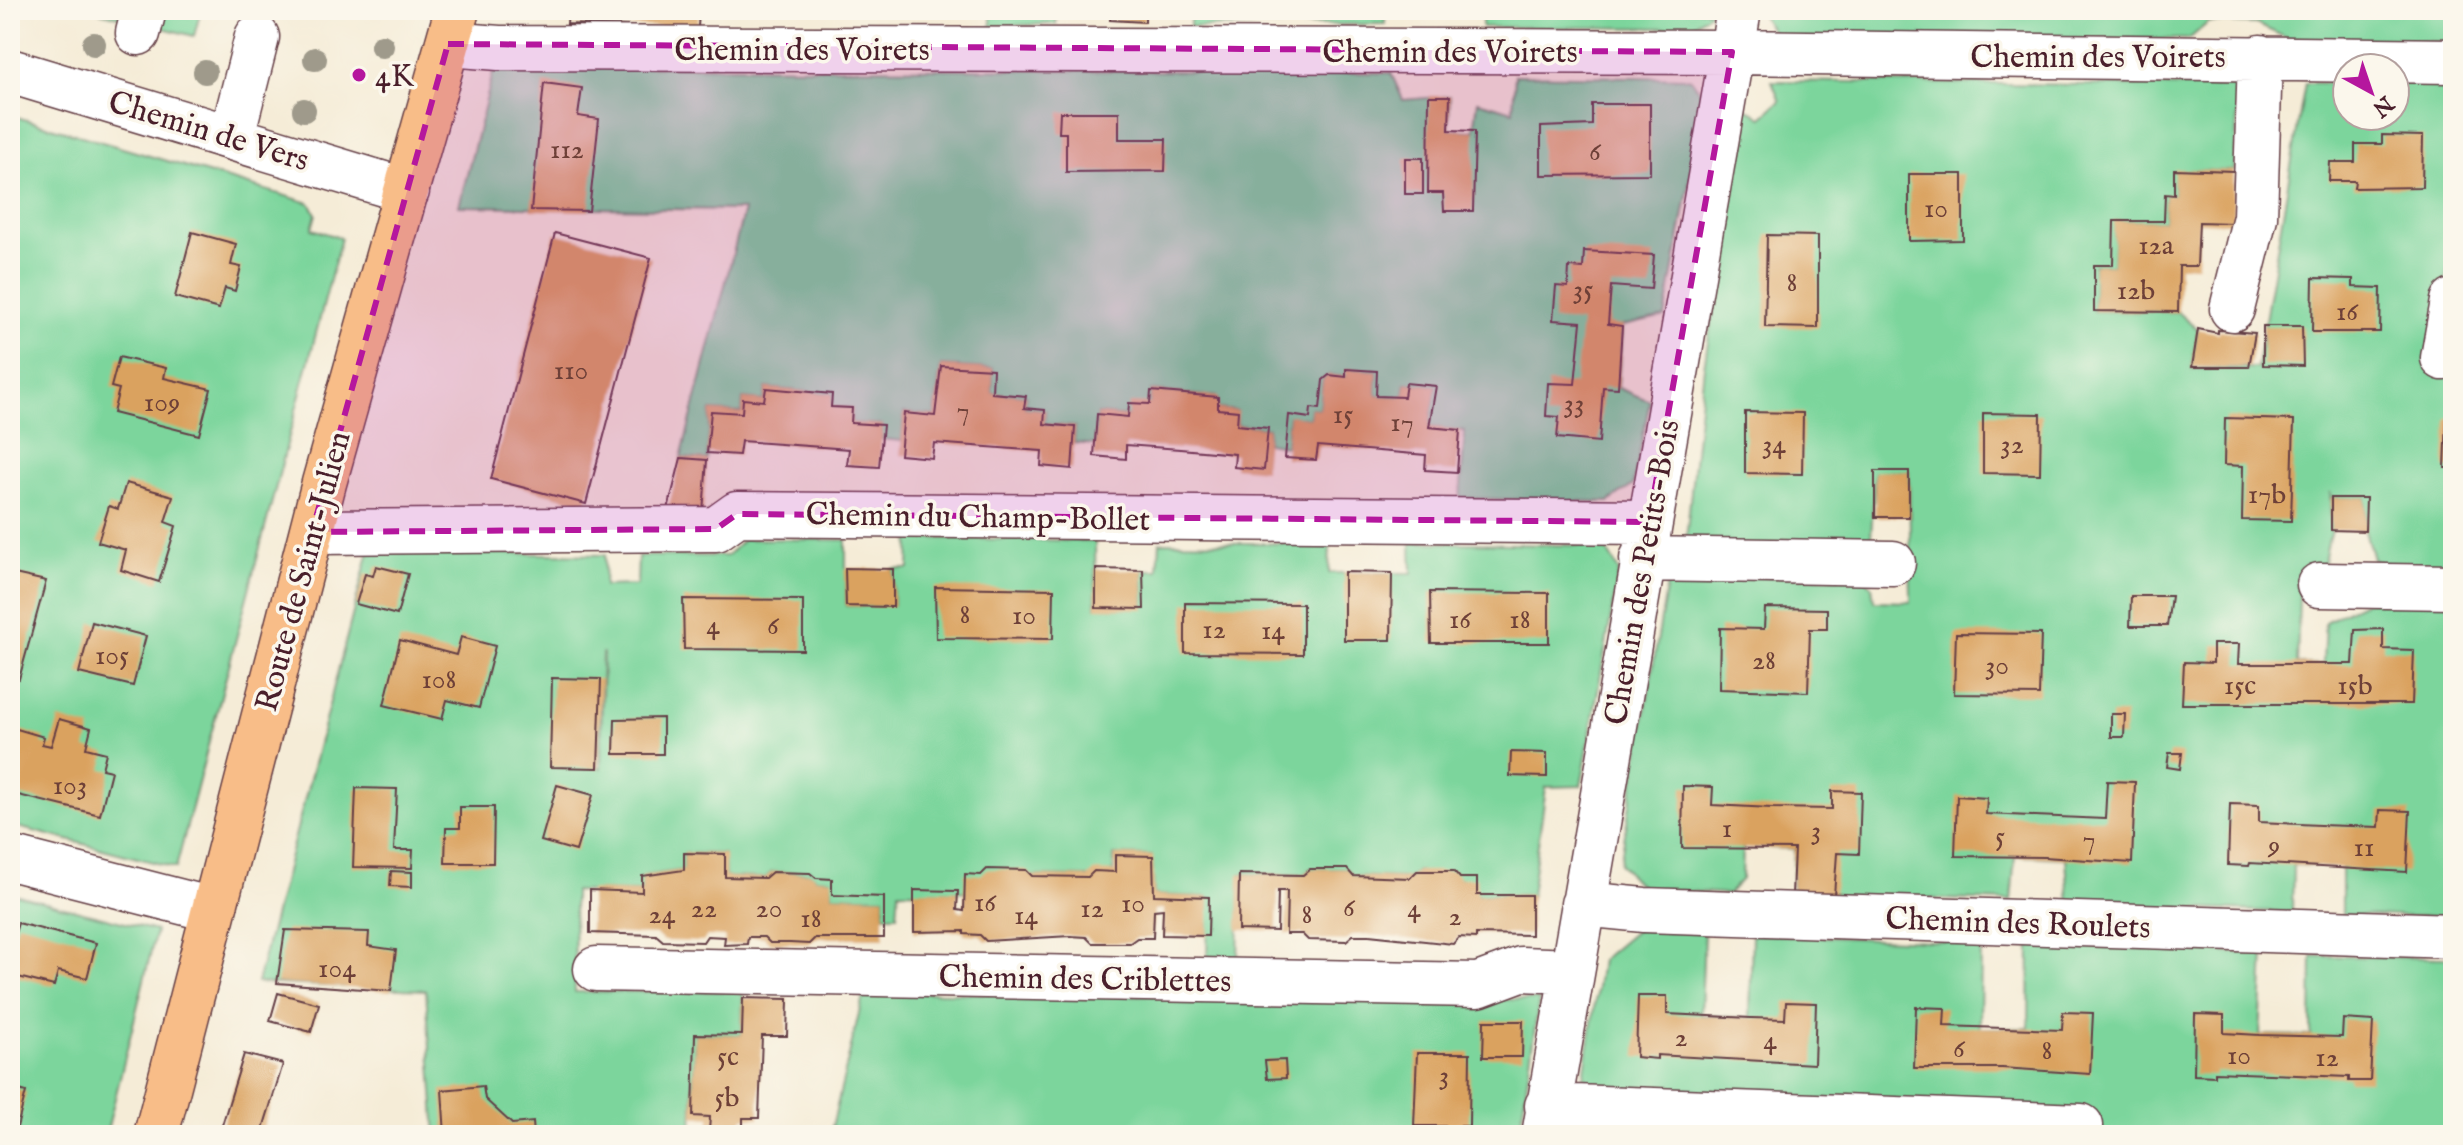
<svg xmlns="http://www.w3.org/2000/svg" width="2463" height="1145" font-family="'IM FELL English',serif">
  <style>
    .green { fill: #7bd59c; stroke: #627a64; stroke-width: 2; fill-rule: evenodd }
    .building { fill: #daa25f }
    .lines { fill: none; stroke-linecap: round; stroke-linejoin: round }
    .minor-casing { stroke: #643e45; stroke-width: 47 }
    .major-casing { stroke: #643e45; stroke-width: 47 }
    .minor { stroke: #fff; stroke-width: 44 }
    .major { stroke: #f8bd88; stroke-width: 44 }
    .tree { fill: #9f9a8b }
    .marked { fill: #b5179e; fill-opacity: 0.2; stroke: #b5179e; stroke-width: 6; stroke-dasharray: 16 10; stroke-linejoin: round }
    .poi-dot { fill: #b5179e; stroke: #fbf7ec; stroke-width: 3 }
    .labels { text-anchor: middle; stroke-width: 7; stroke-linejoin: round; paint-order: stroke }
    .number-label { font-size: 28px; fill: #6e4038 }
    .street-label { font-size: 32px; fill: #4a1f2b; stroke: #fbf7ec }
    .poi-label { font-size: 32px; fill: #4a1f2b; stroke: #fbf7ec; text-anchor: start }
  </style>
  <rect width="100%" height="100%" fill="#fbf7ec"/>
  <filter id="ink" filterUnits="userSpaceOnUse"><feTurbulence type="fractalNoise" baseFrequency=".0125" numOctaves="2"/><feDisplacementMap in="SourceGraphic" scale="16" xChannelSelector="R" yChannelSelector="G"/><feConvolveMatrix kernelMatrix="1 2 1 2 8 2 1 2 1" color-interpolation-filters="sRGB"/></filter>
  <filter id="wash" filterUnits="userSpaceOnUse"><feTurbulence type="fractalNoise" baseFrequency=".006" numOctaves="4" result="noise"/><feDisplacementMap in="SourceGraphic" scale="32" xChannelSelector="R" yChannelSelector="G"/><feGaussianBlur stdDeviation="1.8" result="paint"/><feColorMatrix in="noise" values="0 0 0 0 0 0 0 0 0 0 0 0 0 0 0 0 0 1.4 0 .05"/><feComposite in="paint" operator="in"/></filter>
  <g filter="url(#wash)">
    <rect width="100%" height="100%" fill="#f5ecd7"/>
    <path class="green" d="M92 10H201L194 36Z
      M991 10H1057L1056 24 991 26Z
      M1190 10H1385V24L1190 27Z
      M1482 10H1713L1690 28 1482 27Z
      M1757 10H2453V42L2291 40 2256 24 2209 22 2189 39H1778Z
      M495 65 1391 73 1403 100 1450 96 1449 130 1474 131 1478 101 1513 111 1515 75 1690 78 1705 97 1665 317 1622 326 1618 388 1650 401 1633 485 1609 502 1460 498 1465 431 1429 427 1436 386 1406 383 1404 397 1376 396 1377 371 1347 369 1346 377 1329 375 1323 380 1320 409 1311 408 1310 418 1289 416 1286 446 1267 443 1268 428 1237 425V411L1218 409 1217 397 1151 391 1150 404 1128 417 1097 414 1095 445 1074 443 1075 427 1044 424 1045 410 1024 408 1026 396 992 393 993 369 941 366 935 416 904 413 902 441 882 439V425L851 423 852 408 831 407 832 394 766 388 764 401 743 399 742 413 711 411 707 460 681 458 744 210 459 206Z
      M1772 81 2239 87 2234 171 2175 170 2174 195H2165L2164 221H2115L2113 265H2094V311L2178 312 2198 329 2192 369 2257 368 2305 83H2347V116H2395V83L2453 84V243L2430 369 2453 366V570L2392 569 2373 559 2365 531 2366 498H2331L2330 492 2331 530 2321 574 2299 597 2297 664H2323L2325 622 2366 601H2453V917L2342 915V867L2293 865 2292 912 2069 905 2066 858 2015 856 2011 901 1792 895 1794 849 1743 847 1742 879 1728 894 1642 888 1620 864 1667 583 1678 576 1864 578 1872 586 1874 601 1911 602 1909 471 1875 472 1871 537 1859 551 1685 549 1704 367 1746 108 1762 117 1780 101Z
      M10 115 310 203 316 214 312 229 341 238 176 868 10 825Z
      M910 538 1095 541 1096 607 1144 608 1143 570H1158L1160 542 1330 544 1329 573H1412L1411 542 1604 546 1619 571 1581 786 1546 787 1531 895H1477L1460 878 1417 871 1410 878 1353 876 1347 869H1310L1303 875 1240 874 1238 964H1207L1208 897 1154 895 1152 856 1114 855 1113 872 1088 877 1032 876 1006 892 899 891 897 915H884V897L832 895 831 879 816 878 810 873 772 872 765 878 725 877 724 854 684 853V870L643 876 642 892 574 891 575 992 743 991 742 1035 695 1034 692 1135H436L426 990 257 983 369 551 605 555 604 586 637 585 638 556H727L744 539 846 540V606H893V569H909ZM602 653H603L601 768 598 767Z
      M10 893 156 931 106 1135H10Z
      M1638 929 1704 932 1701 1015 1750 1018 1752 934 1981 943 1980 1028H2029L2030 944 2264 954 2260 1035 2311 1036 2312 956 2453 958V1135H2095L1581 1098 1601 960Z
      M864 992 1539 1000 1519 1135H830Z
      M1579 1122 1738 1135H1577Z"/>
    <g id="blocks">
      <path class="building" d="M568 10H699L698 28 567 24Z
        M1111 10H1145V22L1110 20Z
        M544 83 582 88 578 116 599 119 589 211 531 210Z
        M1429 96H1450L1449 130 1475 131 1473 211H1444L1443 193H1428Z
        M1592 104H1650V174L1541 175V127L1592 125Z
        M1060 112H1119V139H1166L1165 171 1066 172V133H1059Z
        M2382 135 2423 136 2422 187 2354 188 2355 181H2329L2330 162H2355V144H2382Z
        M1405 158H1423V194H1405Z
        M2174 169 2234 171 2233 223 2199 222 2197 266H2179L2178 312 2094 311V265H2113L2114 221H2164L2165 194 2174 195Z
        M1909 174H1963V240L1909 241Z
        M192 232 236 244 231 265 241 267 235 291 225 288 219 309 175 297Z
        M555 233 651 258 586 504 491 479Z
        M1767 235 1818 236V328L1765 327Z
        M1584 251 1654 255 1651 289 1611 286 1608 324 1622 326 1618 388 1603 387 1599 442 1557 438 1559 417 1546 416 1548 383 1575 384 1581 322 1553 320 1556 286 1568 287 1569 267 1583 268Z
        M2313 278 2353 279V287L2381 288 2380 332H2312Z
        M2263 326H2302L2303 366 2263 365Z
        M2198 329 2218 333V330L2255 333 2249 367H2192Z
        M119 357 166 368 164 378 211 389 199 435 113 413 119 389 111 387Z
        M941 366 993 369 992 393 1026 396 1024 408 1045 410 1044 424 1075 427 1072 469 1041 466 1042 451 934 443 932 458 900 455 904 413 935 416Z
        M1346 369 1377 371 1376 396 1404 397 1406 383 1436 386 1429 427 1460 430 1457 472 1425 470 1426 455 1318 446 1316 460 1285 458 1289 415 1310 418 1311 408 1320 409 1323 380 1329 375 1346 377Z
        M766 388 832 394 831 407 852 408 851 423 883 425 879 467 847 465 849 449 741 441 739 455 707 453 711 411 742 413 743 399 764 401Z
        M1151 391 1218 397V409L1238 411 1237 425 1268 428 1264 470 1234 467 1235 454 1180 449 1126 445V459L1094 456 1097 414 1128 417 1129 403 1150 404Z
        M1745 412 1803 413 1802 474 1745 473Z
        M1983 413 2041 414 2040 474 1983 473Z
        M2225 418 2294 420 2291 521 2242 520 2243 466 2224 465Z
        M2447 418H2453V468H2445Z
        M681 458 707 460 703 512 668 509Z
        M1875 471H1909V517H1875Z
        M126 483 173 496 165 522 176 526 159 582 121 570 126 550 98 542 109 506 118 509Z
        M2331 498H2366L2365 531 2331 530Z
        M376 566 408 574 397 615 356 604 365 574 373 576Z
        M845 568 893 569V607L846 606Z
        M1096 569 1143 570 1144 609 1096 608Z
        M1344 572 1392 573 1391 640H1344Z
        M10 573 46 581 19 679 10 676Z
        M935 587 1054 589 1053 639 936 638Z
        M1430 592 1549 593V643H1431Z
        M2131 596H2171L2167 626H2130Z
        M683 599 803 600V650L684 649Z
        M1185 603 1303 604V654L1185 653Z
        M1765 608 1827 609V629H1810L1808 692 1719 689 1720 628 1764 629Z
        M92 622 146 636 133 686 79 673Z
        M2383 629V649L2414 650 2412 704H2182L2184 662 2213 663V644H2239L2238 664H2353L2355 630Z
        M1956 633 2041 634 2039 695 1954 694Z
        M461 637 495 646 479 708 447 700 442 719 384 705 400 640 456 655Z
        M552 678 601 679 598 768 550 767Z
        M2111 714H2125L2124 737H2111Z
        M663 718V754H614L615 719Z
        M59 719 91 728 86 748 106 753 102 769 111 771 100 815 10 793V732L17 729 44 737 42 744 51 746Z
        M1511 752 1547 753V777L1510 776Z
        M2169 753H2182L2180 769 2167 767Z
        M2107 781 2135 782 2132 863 2044 857 1955 856 1957 796 1987 798 1986 814 2105 819Z
        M557 785 593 795 576 851 541 841Z
        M1683 786 1713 787 1712 805 1772 808 1832 809V791L1861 792 1859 854 1837 853 1834 896 1792 895 1794 849 1682 848Z
        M356 788 397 789 394 850H413L412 868 353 867Z
        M2230 804 2259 805V822L2320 825 2379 827 2380 810 2410 811 2407 872 2250 863 2249 866 2228 865Z
        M460 807H494L493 863H445L446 828H460Z
        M684 853 725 854V877L765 878 772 872 810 873 816 878 832 879V895L884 897V938H815L809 944 790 943H770L764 937H748L747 944 724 945 725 937 707 936 703 942 663 941 656 935 590 933V890L642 892V876L684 870Z
        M1115 855 1153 856 1154 895 1209 897 1208 936 1162 935 1163 909 1154 910 1153 938H1137L1130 943H1092L1086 937 1070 936 986 941 980 935 964 934V931L914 932V890L958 891 957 910 964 911 965 874 981 875 987 869 1026 870 1032 876 1088 877 1094 871 1115 872Z
        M1310 869H1347L1353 876 1410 878 1417 871H1454L1460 878H1477V895H1531V935L1476 934V938L1459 937 1453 944 1369 935H1353L1346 941 1308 940 1302 934H1286L1287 891H1278L1277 931 1238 930 1239 874 1303 875Z
        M391 871 412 872V887L390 886Z
        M18 923 96 943 87 978 58 971 54 986 10 975V950Z
        M285 930 369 932 368 946 396 950 391 991 277 983Z
        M278 993 319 1004 311 1032 270 1021Z
        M1638 996H1667V1014L1751 1018 1785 1019 1786 1002 1816 1003 1814 1064 1657 1055V1059L1636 1057Z
        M743 998 788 999 787 1036H762L759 1118H743V1131H759V1135H692V1131H709L710 1117 693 1116 695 1034 742 1035Z
        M1916 1007 1945 1008 1944 1026 2004 1028 2062 1030 2063 1012 2093 1013 2090 1074 2002 1068H1914Z
        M2195 1014 2224 1015V1033L2260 1035 2342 1037 2343 1019 2373 1021 2370 1081H2349V1077L2215 1072V1076L2194 1075Z
        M1484 1021H1523L1522 1057H1483Z
        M1417 1053H1470L1469 1126H1414Z
        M244 1054 283 1064 261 1135H219Z
        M1285 1060 1286 1078 1267 1079 1265 1061Z
        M483 1086 485 1099 512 1124 533 1122 534 1135H445L442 1090Z
        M10 1087 26 1092 15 1135H10Z"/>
    </g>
  </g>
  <g filter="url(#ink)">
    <use href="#blocks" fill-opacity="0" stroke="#643e45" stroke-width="2"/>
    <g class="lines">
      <g class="minor-casing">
        <path id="minor" d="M138 33 144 10
          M448 44 499 48 1732 52 2453 61
          M10 71 407 191
          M232 136 257 37
          M2232 309 2255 217 2260 57
          M2443 358 2453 301
          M312 532 716 529 737 514 1649 522
          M1642 559 1893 563
          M2319 585 2453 587
          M10 858 213 910
          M1583 904 1644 910 2453 936
          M596 969 1478 985 1521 969 1572 971
          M1547 1106 2081 1126
          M1544 1135 1739 10"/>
      </g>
      <g class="major-casing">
        <path id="major" d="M156 1135 324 483 457 10"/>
      </g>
      <use href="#minor" class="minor"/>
      <use href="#major" class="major"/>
    </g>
    <g class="tree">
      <circle cx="94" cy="44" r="12"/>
      <circle cx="382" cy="46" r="12"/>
      <circle cx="315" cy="59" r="12"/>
      <circle cx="205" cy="72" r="12"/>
      <circle cx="304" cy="110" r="12"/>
    </g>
  </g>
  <path class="marked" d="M448 44 1732 52 1649 522 737 514 716 529 312 532Z"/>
  <circle class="poi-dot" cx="359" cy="75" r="8"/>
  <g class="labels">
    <g class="number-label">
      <text x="567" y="158">112</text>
      <text x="1595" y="160">6</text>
      <text x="1936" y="217">10</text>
      <text x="2156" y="254">12a</text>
      <text x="1792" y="291">8</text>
      <text x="1583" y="298">35</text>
      <text x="2136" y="299">12b</text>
      <text x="2347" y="320">16</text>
      <text x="571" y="379">110</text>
      <text x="162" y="411">109</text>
      <text x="1574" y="412">33</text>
      <text x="963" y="419">7</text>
      <text x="1343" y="423">15</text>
      <text x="1402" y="431">17</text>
      <text x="1774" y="453">34</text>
      <text x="2012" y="453">32</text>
      <text x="2267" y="503">17b</text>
      <text x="965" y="623">8</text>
      <text x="1024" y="624">10</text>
      <text x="1460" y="628">16</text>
      <text x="1520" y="628">18</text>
      <text x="713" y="634">4</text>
      <text x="773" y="634">6</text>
      <text x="1214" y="638">12</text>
      <text x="1273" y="639">14</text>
      <text x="112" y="664">105</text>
      <text x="1764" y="669">28</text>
      <text x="1997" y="674">30</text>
      <text x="439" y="688">108</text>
      <text x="2240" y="694">15c</text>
      <text x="2355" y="694">15b</text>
      <text x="70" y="794">103</text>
      <text x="1727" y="837">1</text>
      <text x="1816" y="839">3</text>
      <text x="2000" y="845">5</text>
      <text x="2089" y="848">7</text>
      <text x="2274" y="854">9</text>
      <text x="2364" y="856">11</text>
      <text x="985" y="911">16</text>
      <text x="1133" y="912">10</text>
      <text x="1349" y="916">6</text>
      <text x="704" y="917">22</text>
      <text x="769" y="917">20</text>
      <text x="1092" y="917">12</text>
      <text x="1414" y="917">4</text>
      <text x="662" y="923">24</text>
      <text x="1307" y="923">8</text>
      <text x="1026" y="924">14</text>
      <text x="1455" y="925">2</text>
      <text x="811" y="927">18</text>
      <text x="337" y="977">104</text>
      <text x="1681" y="1046">2</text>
      <text x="1770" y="1049">4</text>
      <text x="1959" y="1057">6</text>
      <text x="2047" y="1059">8</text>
      <text x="2239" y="1064">10</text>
      <text x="728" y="1065">5c</text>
      <text x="2327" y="1066">12</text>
      <text x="1444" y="1084">3</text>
      <text x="727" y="1106">5b</text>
    </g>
    <g class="street-label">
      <text x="802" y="60">Chemin des Voirets</text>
      <text x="1450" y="62">Chemin des Voirets</text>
      <text x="2098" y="67">Chemin des Voirets</text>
      <text transform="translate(209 130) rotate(17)" y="11">Chemin de Vers</text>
      <text transform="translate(978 516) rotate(1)" y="11">Chemin du Champ-Bollet</text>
      <text transform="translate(302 571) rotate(-75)" y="11">Route de Saint-Julien</text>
      <text transform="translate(1641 572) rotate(-80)" y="11">Chemin des Petits-Bois</text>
      <text transform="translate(2018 922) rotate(2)" y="11">Chemin des Roulets</text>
      <text transform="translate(1085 978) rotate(1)" y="11">Chemin des Criblettes</text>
    </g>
    <g class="poi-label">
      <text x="375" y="86">4K</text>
    </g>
  </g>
  <rect width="2463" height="1145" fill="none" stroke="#fbf7ec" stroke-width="40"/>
  <g transform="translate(2371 92) rotate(140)"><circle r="38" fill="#fbf7ec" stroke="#b4a19f" stroke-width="2"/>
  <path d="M0-6L14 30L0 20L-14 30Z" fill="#b5179e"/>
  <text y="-12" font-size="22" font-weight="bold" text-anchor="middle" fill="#4a1f2b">N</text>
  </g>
</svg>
